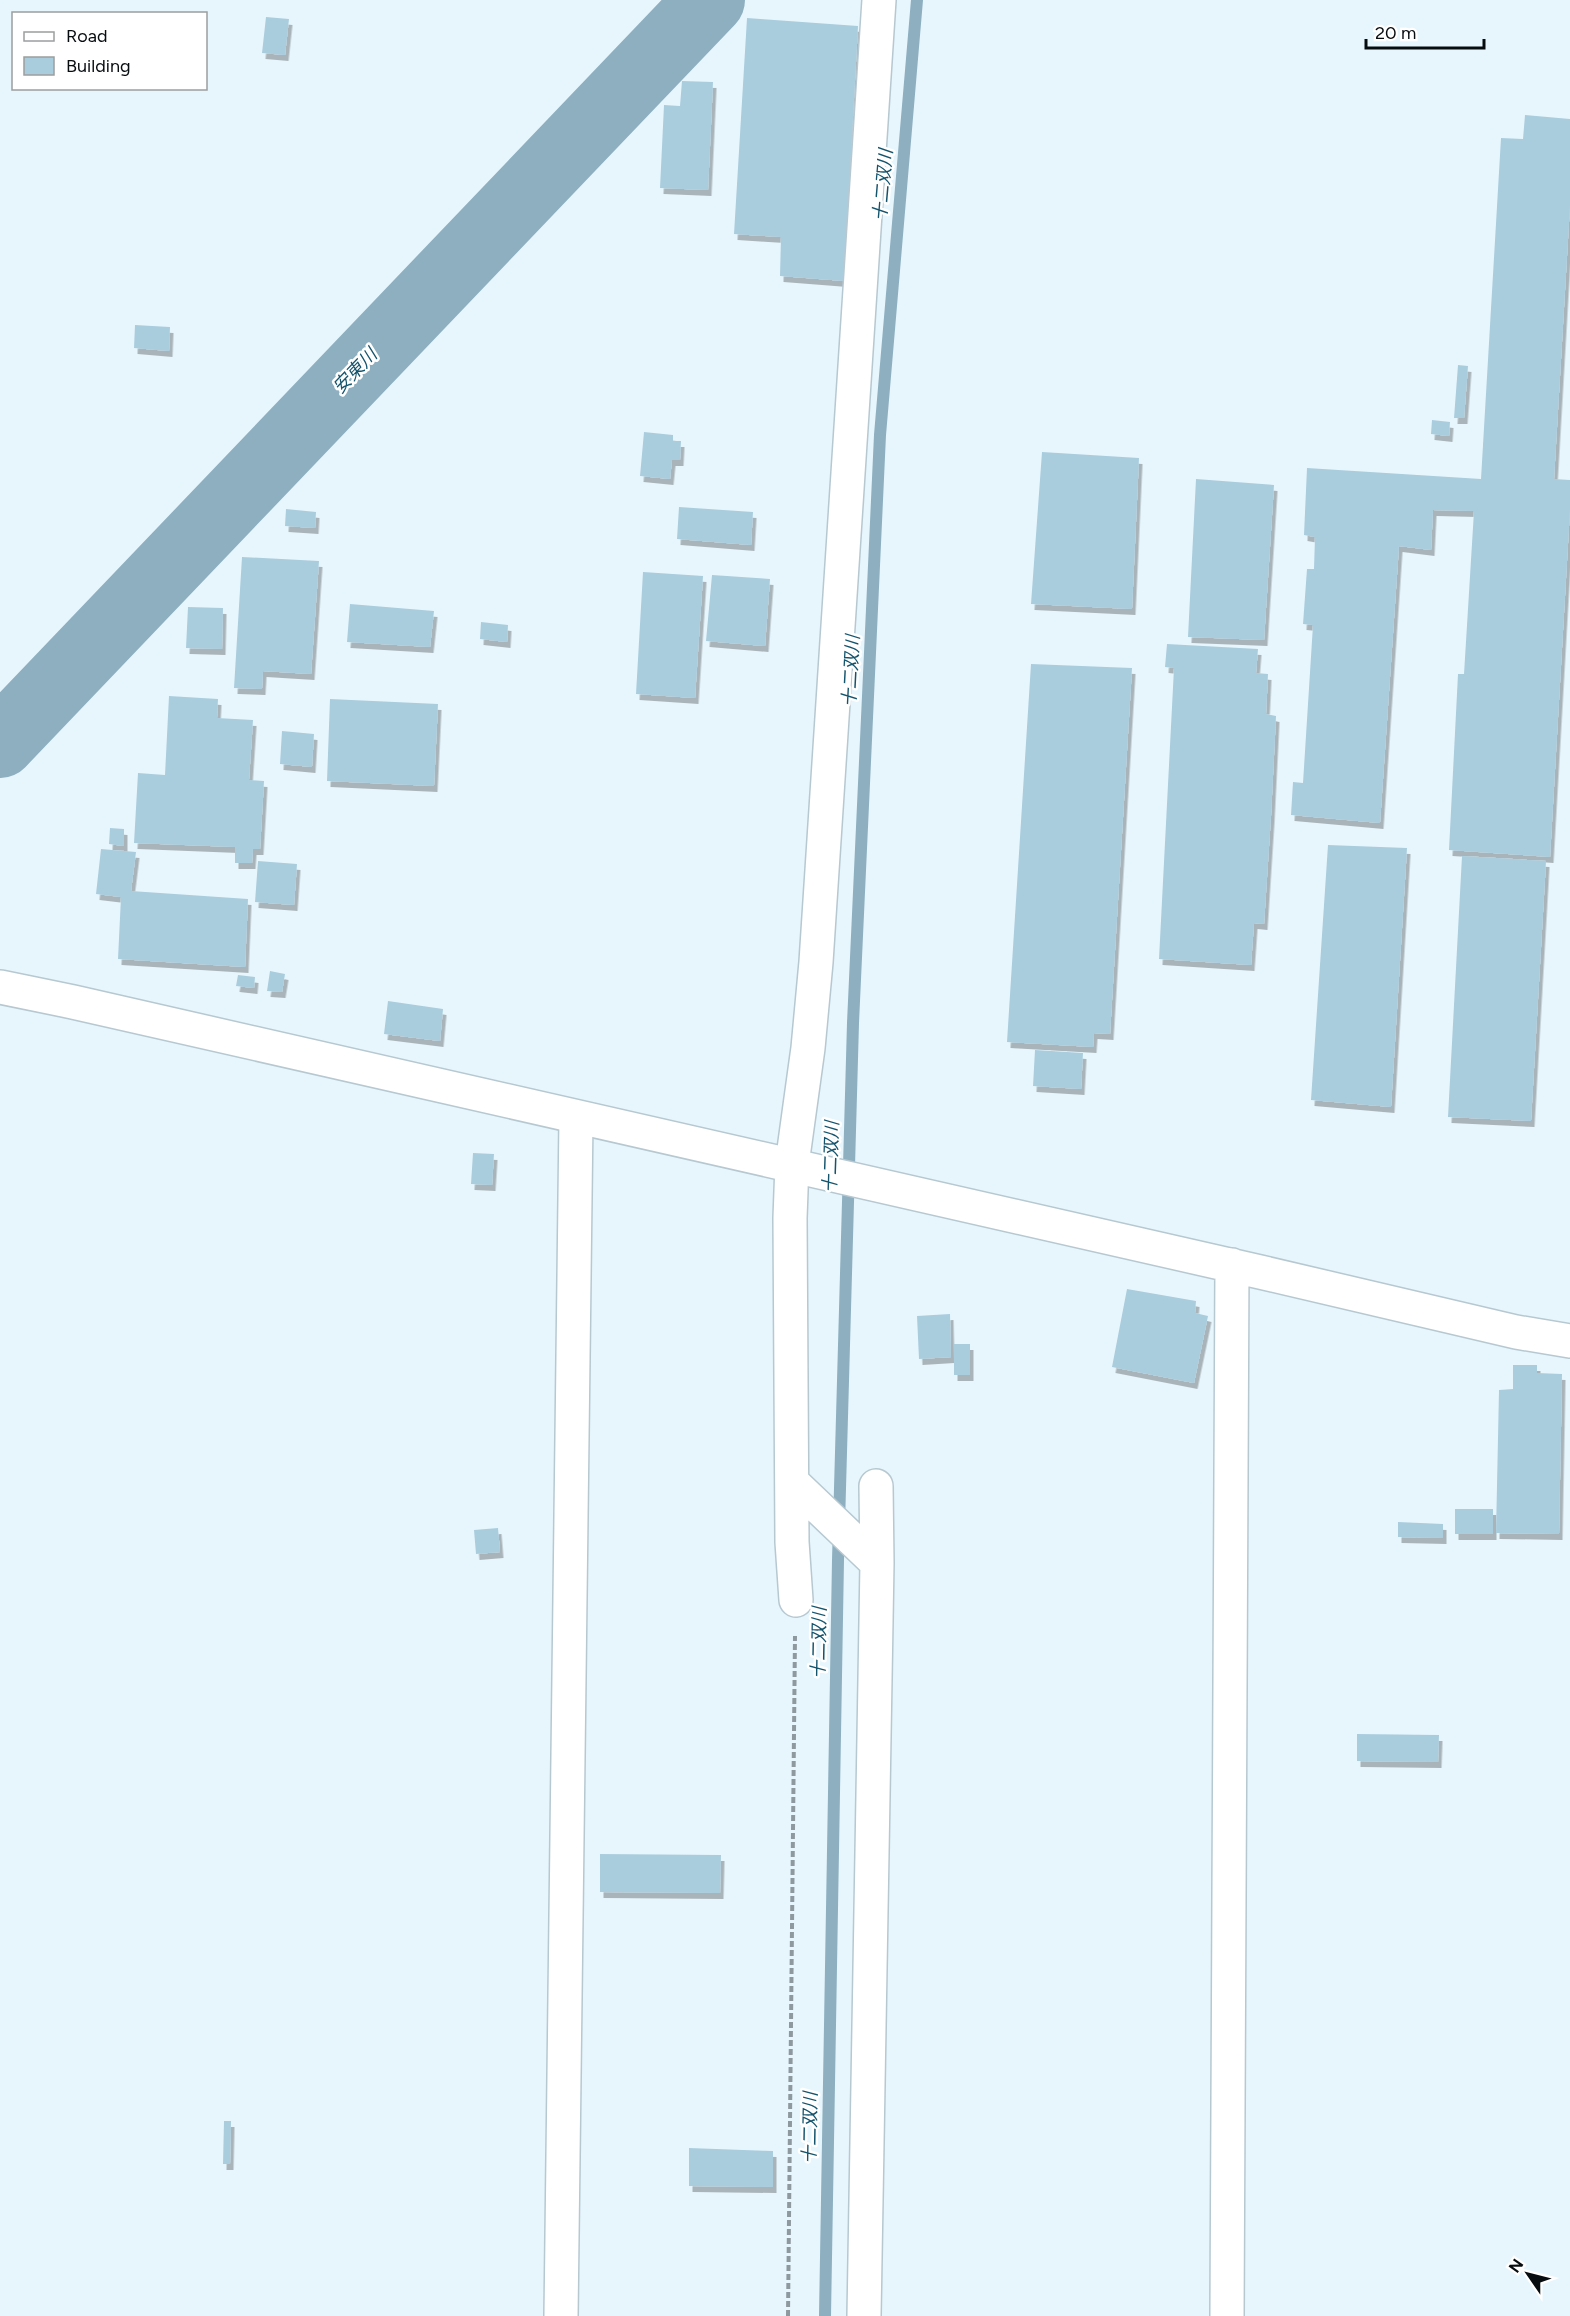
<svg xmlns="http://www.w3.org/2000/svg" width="1570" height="2316" font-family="Figtree,'Noto Sans JP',sans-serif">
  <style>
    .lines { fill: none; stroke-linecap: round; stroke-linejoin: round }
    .stream { stroke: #8dafc0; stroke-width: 12 }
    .river { stroke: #8dafc0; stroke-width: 70 }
    .building { fill: #aacdde; filter: url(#shadow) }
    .minor-casing { stroke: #b7c8d1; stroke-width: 36 }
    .tertiary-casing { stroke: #b7c8d1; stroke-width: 36 }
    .path { stroke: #8e999f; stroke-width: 4; stroke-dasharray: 6 3; stroke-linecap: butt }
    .minor { stroke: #fff; stroke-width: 33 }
    .tertiary { stroke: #fff; stroke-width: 33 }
    .labels { text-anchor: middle; stroke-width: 5; stroke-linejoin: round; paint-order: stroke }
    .water-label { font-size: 18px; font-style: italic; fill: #14546d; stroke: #fff }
  </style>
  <defs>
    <filter id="shadow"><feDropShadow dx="3.5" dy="6" stdDeviation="0" flood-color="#0004"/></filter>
  </defs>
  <rect width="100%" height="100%" fill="#e7f6fd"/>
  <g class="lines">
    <path class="stream" d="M825 2316 838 1560 853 1023 880 435 917 0"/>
    <path class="river" d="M0 743 710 0"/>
  </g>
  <path class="building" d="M266 17 289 19 285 55 262 53Z
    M747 18 858 26 844 281 780 276 781 237 734 234Z
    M682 81 713 82 708 190 660 188 664 105 680 106Z
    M1525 115 1570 119V205L1554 479 1570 480V509L1550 857 1449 850 1458 674H1464L1474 511 1433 510 1431 550 1399 546 1380 823 1291 815 1293 782 1303 783 1313 625 1303 624 1307 569H1314L1315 537 1304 535 1307 468 1481 479 1501 138 1523 139Z
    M135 325 170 327 169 351 134 348Z
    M1458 365 1468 366 1464 418H1454Z
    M1432 420 1450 422 1449 436 1431 434Z
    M644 432 673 435V441H681L680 460H672L670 479 640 476Z
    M1042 452 1139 458 1132 609 1031 604Z
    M1196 479 1274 485 1264 640 1188 637Z
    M679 507 753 512 751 545 677 539Z
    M286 509 316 512 315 528 285 526Z
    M242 557 319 561 311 674 263 671 262 689 234 688Z
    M643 572 703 576 695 698 636 694Z
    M712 575 770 579 765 646 706 641Z
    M350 604 434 611 430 647 347 642Z
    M188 607 223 608 222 649 186 648Z
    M481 622 508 625 507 642 480 639Z
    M1167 644 1258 649 1256 673 1268 674 1266 714 1276 716 1271 816 1264 924 1254 923 1251 965 1159 959 1174 668 1165 667Z
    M1031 664 1132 668 1110 1034 1094 1033 1093 1047 1007 1042Z
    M169 696 218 699 217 718 253 720 249 780 264 781 260 849H253L252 863H235V847L134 843 138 773 165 775Z
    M330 699 438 704 434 786 327 781Z
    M282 731 314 734 312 767 280 764Z
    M110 828 124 829V846L109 844Z
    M1328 845 1407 848 1391 1107 1311 1100Z
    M101 849 136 852 131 891 248 899 245 967 118 959 121 897 96 894Z
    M1462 856 1546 861 1531 1121 1448 1117Z
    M258 861 297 864 294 905 255 902Z
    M270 971 285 974 282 992 267 991Z
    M238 975 255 977 254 988 236 986Z
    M388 1001 443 1009 440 1041 384 1034Z
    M1035 1050 1083 1053 1081 1089 1033 1086Z
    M473 1153 494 1154 492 1185 471 1184Z
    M1127 1289 1196 1301 1195 1313 1208 1316 1194 1383 1112 1367Z
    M950 1314 951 1357 919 1359 917 1316Z
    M954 1344H970V1375H954Z
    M1513 1365H1537V1373L1562 1374 1559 1534 1496 1533 1499 1390 1513 1389Z
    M1455 1509H1493V1534H1455Z
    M1398 1522 1443 1524V1538L1398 1537Z
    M498 1528 500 1552 476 1554 474 1530Z
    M1357 1734 1439 1735 1438 1762 1357 1761Z
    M600 1854 721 1855 720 1893 600 1892Z
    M224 2121H231L230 2164H223Z
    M689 2148 773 2151V2187L689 2186Z"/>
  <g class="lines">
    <g class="minor-casing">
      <path id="minor" d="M792 1482 877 1563
        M796 1600 792 1542 790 1218 792 1164 808 1048 816 962 879 0
        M561 2316 576 1118
        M864 2316 877 1563 876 1486"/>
    </g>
    <g class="tertiary-casing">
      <path id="tertiary" d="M0 987 73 1002C554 1113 1036 1218 1516 1332L1570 1341
        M1227 2316 1232 1265"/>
    </g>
    <path class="path" d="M788 2316 795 1636"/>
    <use href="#minor" class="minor"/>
    <use href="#tertiary" class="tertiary"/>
  </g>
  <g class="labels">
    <g class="water-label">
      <text transform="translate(883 185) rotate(-85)" y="6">十二双川</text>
      <text transform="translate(355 371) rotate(-46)" y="6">安東川</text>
      <text transform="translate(851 671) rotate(-87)" y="6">十二双川</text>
      <text transform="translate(831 1157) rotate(-88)" y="6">十二双川</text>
      <text transform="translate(819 1643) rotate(-89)" y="6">十二双川</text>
      <text transform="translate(810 2128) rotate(-89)" y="6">十二双川</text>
    </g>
  </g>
  <rect x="12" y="12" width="195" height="78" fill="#ffffff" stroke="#9c9e9f" stroke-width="1.5"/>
  <rect x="24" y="32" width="30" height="9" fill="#ffffff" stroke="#9c9e9f" stroke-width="1.5"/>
  <text x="66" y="42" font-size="18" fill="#070c0f">Road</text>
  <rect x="24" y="57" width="30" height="18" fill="#aacdde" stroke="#9c9e9f" stroke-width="1.5"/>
  <text x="66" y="72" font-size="18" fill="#070c0f">Building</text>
  <g transform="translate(1528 2274) rotate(305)" stroke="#ffffff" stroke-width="4.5" paint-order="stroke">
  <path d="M0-4.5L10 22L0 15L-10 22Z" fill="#070c0f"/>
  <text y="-9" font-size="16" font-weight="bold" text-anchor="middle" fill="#070c0f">N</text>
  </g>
  <path d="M1366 39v9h118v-9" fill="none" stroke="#070c0f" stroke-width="3"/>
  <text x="1375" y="39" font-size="18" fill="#070c0f" stroke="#ffffff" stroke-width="4.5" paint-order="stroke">20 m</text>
</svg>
